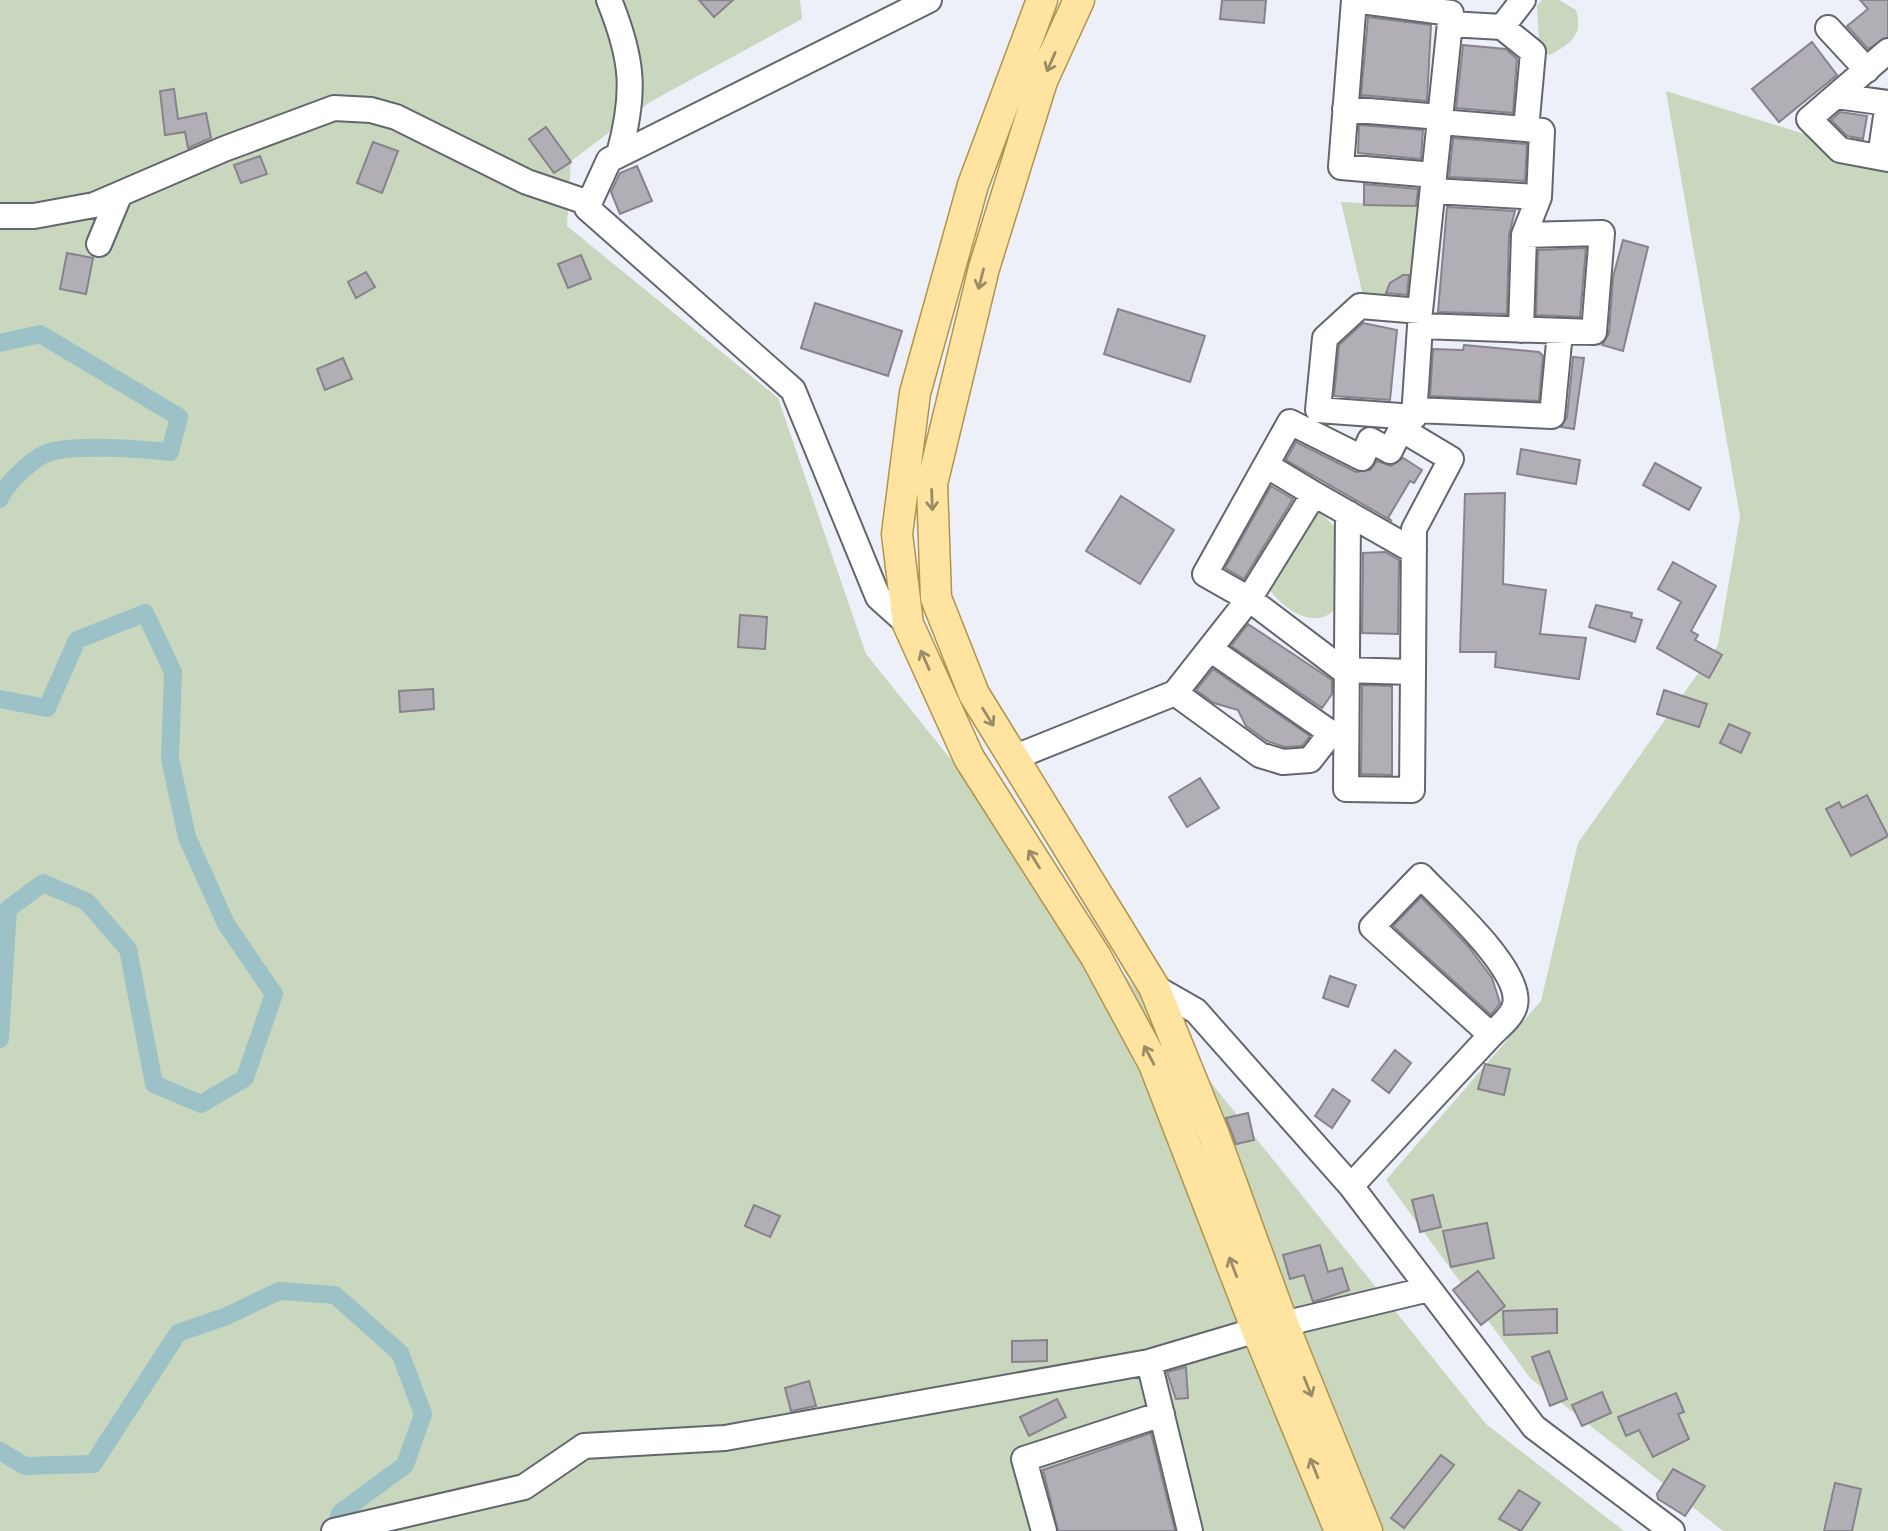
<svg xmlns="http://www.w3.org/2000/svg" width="1888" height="1531" font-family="'Varela Round',sans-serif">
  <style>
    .green { fill: #c9d7bf }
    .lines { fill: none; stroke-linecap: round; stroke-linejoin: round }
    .canal { stroke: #9cc2c7; stroke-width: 18 }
    .building { fill: #b2aeb5; stroke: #87838a; stroke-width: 2 }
    .minor-casing { stroke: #63666d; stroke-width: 28 }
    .major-casing { stroke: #b1934b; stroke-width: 33 }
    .minor { stroke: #fff; stroke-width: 24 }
    .major { stroke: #ffe3a0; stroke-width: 30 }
    .oneway { stroke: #9b8c68 }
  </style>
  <rect width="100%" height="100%" fill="#edf0f8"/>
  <path class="green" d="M0 0H800L802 19 650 102 571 161 567 226 778 398 866 654 1486 1424 1624 1531H0Z
    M1542 0H1559L1576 10C1584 35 1570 44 1550 55L1544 52 1539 39 1537 6Z
    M1666 91 1888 160V1531H1723L1530 1378 1386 1180 1541 1001 1578 843 1718 645 1740 517Z
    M1341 202 1420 206 1411 275C1394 275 1390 285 1383 300H1364Z
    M1319 511 1340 532 1338 606C1315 634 1283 608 1267 587L1314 513Z"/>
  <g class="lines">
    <path class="canal" d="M0 343 40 334 179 417 170 452C141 449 78 444 50 452 35 456 5 484 0 499
      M0 699 47 708 77 640 145 613 173 672 170 759 187 837 226 924 274 994 245 1078 201 1104 154 1084 128 949 87 902 43 883 8 909 0 1039
      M0 1451 25 1466 93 1464 178 1333 227 1316 279 1291 335 1295 400 1353 423 1414 405 1465 340 1513 335 1531"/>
  </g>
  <path class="building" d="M699 0H733L714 17Z
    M1222 0H1266L1264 23 1220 19Z
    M1860 0H1888V37L1868 49 1847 26 1868 9Z
    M1368 17 1431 25 1427 101 1361 95Z
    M1812 42 1837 75 1779 122 1752 89Z
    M1463 45 1506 49 1517 59 1513 113 1456 108Z
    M174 89 178 119 206 113 211 138 188 148 185 132 165 135 160 91Z
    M1840 112 1867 116 1863 139 1847 136 1831 120Z
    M1359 125 1423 130 1421 159 1358 153Z
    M546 127 571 162 554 173 529 139Z
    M1453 138 1527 144 1525 181 1449 177Z
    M373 142 398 151 382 193 357 183Z
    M260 156 267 174 241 183 234 165Z
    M637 166 652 201 620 214 611 192 620 173Z
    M1364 184 1418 189 1416 206 1364 205Z
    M1447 207 1515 211 1509 235 1507 314 1438 312Z
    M1623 240 1648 247 1623 351 1602 345 1609 333 1613 277Z
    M1586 248 1580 317 1536 315 1538 250Z
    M67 253 93 258 86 294 60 289Z
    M581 255 591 279 568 288 558 264Z
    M366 272 375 287 356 298 348 282Z
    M1403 275H1409L1407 295 1386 293 1390 283Z
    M815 303 902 331 888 376 801 348Z
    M1118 309 1205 336 1190 382 1104 354Z
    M1363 323 1397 330 1390 400 1334 396 1339 345Z
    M1464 345 1539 352 1543 356 1539 401 1430 396 1433 349 1463 350Z
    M1573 357 1584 358 1574 429 1561 427 1567 417Z
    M343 358 352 379 325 390 317 369Z
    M1296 442 1356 472 1370 470 1377 461 1391 466 1403 458 1422 470 1414 483 1410 481 1388 518 1392 521 1286 460Z
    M1521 449 1580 460 1576 484 1517 474Z
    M1655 463 1701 488 1689 510 1643 485Z
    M1271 486 1293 499 1244 579 1225 568Z
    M1505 493 1503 584 1546 590 1540 634 1586 638 1579 679 1495 667 1496 652H1460L1465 494Z
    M1121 496 1174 530 1140 584 1086 551Z
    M1385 552 1399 560 1398 634 1362 633 1363 553Z
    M1673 562 1716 586 1691 631 1698 635 1695 640 1722 655 1709 678 1657 648 1681 602 1658 589Z
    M1596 605 1632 613 1631 617 1642 620 1635 642 1589 627Z
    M740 615 767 617 765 649 738 647Z
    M1248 624 1332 680V694L1322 708 1231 646Z
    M1213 669 1310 736 1302 746 1285 747 1267 741 1246 726 1238 710 1214 703 1196 690Z
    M1362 685 1392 686V775L1361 774Z
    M433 689 434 709 400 712 399 691Z
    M1664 690 1707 704 1699 727 1657 714Z
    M1729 724 1750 733 1741 753 1720 743Z
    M1200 778 1219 808 1187 827 1169 797Z
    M1867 795 1888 836 1851 856 1826 809 1839 802 1842 808Z
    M1421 897 1468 946 1492 978 1500 1003 1491 1015 1393 926Z
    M1330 976 1356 985 1348 1007 1323 998Z
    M1395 1050 1411 1063 1389 1093 1372 1080Z
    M1485 1064 1510 1069 1504 1095 1478 1089Z
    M1333 1089 1350 1101 1332 1128 1315 1116Z
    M1248 1113 1254 1140 1236 1144 1226 1118Z
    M1433 1195 1441 1227 1420 1232 1412 1200Z
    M754 1205 780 1216 770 1237 745 1226Z
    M1487 1223 1494 1258 1451 1267 1443 1231Z
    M1320 1245 1328 1272 1342 1268 1349 1290 1313 1302 1304 1275 1290 1279 1283 1255Z
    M1478 1271 1505 1306 1481 1325 1453 1290Z
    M1557 1309V1333L1504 1335 1503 1311Z
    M1047 1340V1361L1012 1362V1341Z
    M1549 1351 1567 1399 1550 1406 1532 1357Z
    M1186 1367 1188 1398 1176 1399 1167 1372Z
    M809 1381 816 1406 791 1411 785 1388Z
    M1602 1392 1611 1413 1582 1426 1572 1405Z
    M1676 1393 1684 1412 1678 1414 1689 1439 1653 1457 1639 1430 1626 1436 1618 1417Z
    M1057 1399 1066 1417 1029 1436 1020 1417Z
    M1151 1433 1175 1531H1058L1043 1470Z
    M1441 1455 1454 1465 1404 1528 1391 1518Z
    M1673 1469 1705 1486 1685 1516 1658 1499 1657 1494Z
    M1835 1483 1861 1489 1852 1531H1824Z
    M1519 1490 1540 1503 1521 1531 1499 1519Z"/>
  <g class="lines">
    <g class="minor-casing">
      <path id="minor" d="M609 0C633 59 636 92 619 154
        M1450 24 1502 27
        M1828 28 1867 70
        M1888 51 1809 119 1840 150 1888 159
        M1836 96 1888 103
        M1345 109 1440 117
        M1440 122 1526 129
        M1880 157 1888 103
        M1434 175 1341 167 1354 0 1451 13 1420 311 1360 306 1325 338 1318 410 1414 417 1420 326 1594 332 1602 233 1524 235 1539 197 1542 131 1526 129 1533 52 1502 27 1523 0
        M1433 191 1539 197
        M0 216H34L94 205 224 149 334 108 371 110 396 117 527 182 589 203
        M99 244 119 196
        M1521 330 1524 235
        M1415 410 1552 416 1560 332
        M1266 465 1314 494
        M1348 513 1346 789 1412 790 1413 672
        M908 624 878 597 793 390 587 208 609 160 929 0
        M1175 693 1260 755 1283 762 1310 760 1331 733 1210 649
        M1013 758 1175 693 1249 599 1343 670 1413 672 1414 529 1451 459 1401 429 1390 451 1370 440 1362 458 1290 422 1205 574 1249 599 1314 494 1414 551
        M1154 987 1196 1011 1351 1186 1534 1427 1672 1531
        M1351 1186 1491 1035 1372 927 1421 876C1444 901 1523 970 1515 1005 1513 1016 1499 1027 1491 1035
        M1283 1324 1429 1289
        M1149 1362 1190 1531
        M334 1531 524 1487 584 1446 725 1438 1149 1362 1257 1330
        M1044 1531 1024 1459 1162 1414"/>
    </g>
    <g class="major-casing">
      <path id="major" d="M1042 0 973 185 915 393 897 534 908 624 969 758 1096 957 1154 1064 1257 1330 1340 1531
        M1079 0 1042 81 984 268 932 484 936 598 974 694 1154 987 1214 1135 1283 1324 1367 1531"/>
    </g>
    <use href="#minor" class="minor"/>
    <use href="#major" class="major"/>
  </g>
  <defs><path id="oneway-shaft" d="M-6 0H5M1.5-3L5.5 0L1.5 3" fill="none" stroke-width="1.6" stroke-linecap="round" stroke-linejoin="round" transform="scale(1.75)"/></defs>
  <g class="oneway">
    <use href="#oneway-shaft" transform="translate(1051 62) rotate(114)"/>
    <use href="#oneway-shaft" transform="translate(981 279) rotate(104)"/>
    <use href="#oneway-shaft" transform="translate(932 500) rotate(88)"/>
    <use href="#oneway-shaft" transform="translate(925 660) rotate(-114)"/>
    <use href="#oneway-shaft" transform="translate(988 717) rotate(58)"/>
    <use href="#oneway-shaft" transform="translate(1034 859) rotate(-122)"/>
    <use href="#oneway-shaft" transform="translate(1149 1055) rotate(-118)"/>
    <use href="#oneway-shaft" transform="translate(1233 1267) rotate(-111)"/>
    <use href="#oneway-shaft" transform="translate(1308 1387) rotate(68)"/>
    <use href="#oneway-shaft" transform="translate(1314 1468) rotate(-112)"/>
  </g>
</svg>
